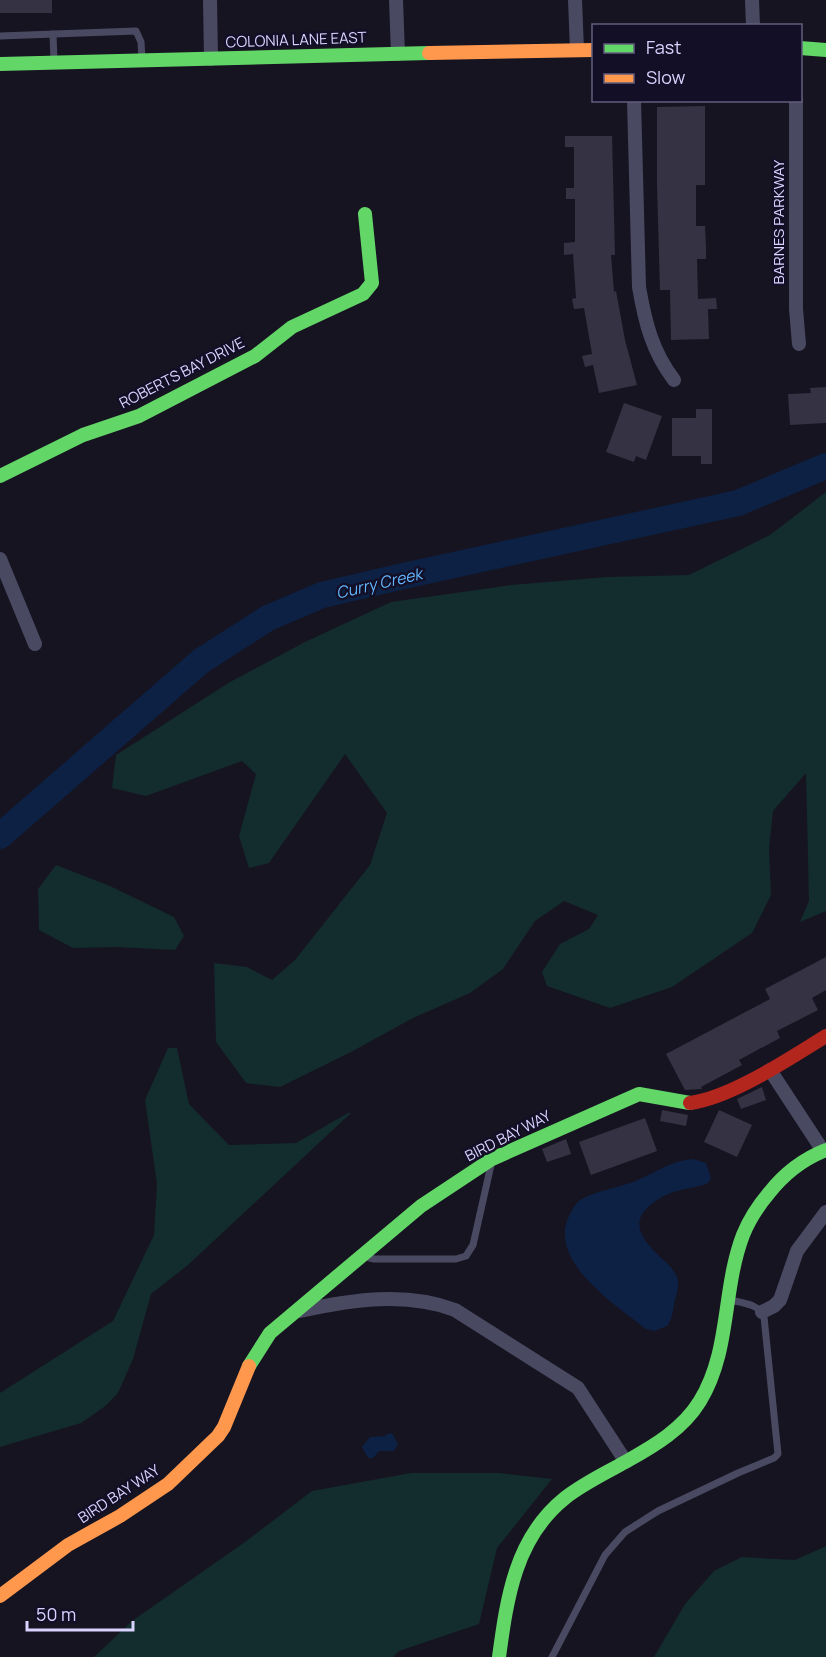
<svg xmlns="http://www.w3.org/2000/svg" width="826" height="1657" font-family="Manrope,sans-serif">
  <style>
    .green { fill: #132c2d }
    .water { fill: #0d2144 }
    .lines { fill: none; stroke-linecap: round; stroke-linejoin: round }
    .river { stroke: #0d2144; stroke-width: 26 }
    .building { fill: #343243 }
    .lane { stroke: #4a4962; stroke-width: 7 }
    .street { stroke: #4a4962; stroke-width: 14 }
    .fast { stroke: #63d668; stroke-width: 14 }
    .slow { stroke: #ff974d; stroke-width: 14 }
    .jam { stroke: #b3261e; stroke-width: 14 }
    .labels { text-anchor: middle; stroke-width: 5; stroke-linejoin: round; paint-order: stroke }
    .street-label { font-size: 15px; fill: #d9d4ff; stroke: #130f26 }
    .water-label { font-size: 16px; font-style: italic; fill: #62b6ff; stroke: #130f26 }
  </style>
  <rect width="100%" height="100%" fill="#161421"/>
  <path class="green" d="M826 492V911L800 922 809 901 806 773 773 811 769 849 771 895 752 933 672 987 610 1008 547 986 542 972 560 944 589 929 598 915 564 901 535 921 503 969 470 993 413 1018 351 1052 280 1087 246 1083 216 1042 214 963 247 967 272 980 295 960 370 865 387 813 345 754 269 863 249 868 239 836 256 774 242 761 146 796 112 788 116 755 230 682 305 642 391 602 511 585 607 577 689 575 770 535Z
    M56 865 110 886 174 917 184 936 175 950 117 947 73 948 39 930 38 889Z
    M168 1048H177L189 1104 229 1145 296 1143 348 1113H351L188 1265 151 1294 133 1359 118 1393 104 1407 81 1423 0 1447V1393L113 1321 154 1235 157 1184 145 1100Z
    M411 1473H498L552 1479 497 1548 479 1624 399 1651 393 1657H94L132 1621 245 1542 312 1491Z
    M826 1546V1657H654L685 1604 714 1571 742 1557 795 1560Z"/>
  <path class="water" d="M693 1159 706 1163 711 1178 708 1183C694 1189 679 1188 664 1196 630 1214 634 1232 659 1256 666 1262 674 1269 677 1277 680 1285 676 1296 674 1304 673 1312 672 1319 667 1326L654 1331 646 1329C617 1306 552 1264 567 1221 570 1213 575 1203 582 1199 597 1191 615 1188 630 1183 653 1175 669 1161 693 1159Z
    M392 1433 398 1444 394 1451H379L373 1458H368L362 1447 370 1437 385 1436 387 1434Z"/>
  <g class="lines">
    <path class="river" d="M0 836 201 661 268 618 322 595 399 577 738 503 826 466"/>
  </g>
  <path class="building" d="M0 0H52V13H0Z
    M705 106V185H696V226H705L706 248V259H697L698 299 716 298 717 309H708L709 339 671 340 670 290H660L657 185V107Z
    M565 136H612L615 255H611L614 292 616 291 625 340 637 385 599 393 593 365 585 367 582 356 592 354 584 308 574 309 572 299 576 298 573 254 564 255V243L575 242V199H566V188H574V147H565Z
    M826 387V423L790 425 788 394 811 393 810 388Z
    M624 403 662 416 646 460 636 456 634 462 606 452Z
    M696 409H712V464H701V456H672V418H696Z
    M826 957V990L812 998 818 1010 777 1031 780 1038 739 1060 742 1065 701 1087 702 1089 685 1090 666 1054 770 999 765 989Z
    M762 1087 766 1100 741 1109 737 1099Z
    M662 1110 688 1115 686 1126 660 1121Z
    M719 1110 752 1125 737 1157 704 1142Z
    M645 1118 657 1151 591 1175 579 1142Z
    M566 1139 571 1154 547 1162 542 1149Z"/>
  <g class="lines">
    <path class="lane" d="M53 34 54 61
      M0 36 136 31 141 42 142 59
      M366 1257 374 1259H456L466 1256 473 1245 491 1165
      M552 1657 605 1555 625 1532 658 1511 738 1473 774 1458 778 1454 764 1317C760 1304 742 1303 730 1300"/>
    <path class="street" d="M210 0 211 59
      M396 0 398 54
      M575 0 577 50
      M752 0 753 26
      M634 100 639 287C645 322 652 351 674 380
      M796 100V309L799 344
      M0 559 35 644
      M770 1070 823 1151
      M300 1311C350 1300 406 1291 455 1310L578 1388 626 1462
      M762 1312 774 1306 780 1300 797 1251 826 1212"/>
    <path class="fast" d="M800 48 826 50
      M0 64 429 53
      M0 476 83 435 139 416 255 356 292 327 363 294 372 283 365 214
      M249 1366 270 1333 421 1206 492 1159 639 1094 690 1103
      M499 1657C507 1598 515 1538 565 1498 584 1483 606 1473 627 1461 654 1446 683 1429 700 1401 731 1350 722 1290 743 1235 749 1220 758 1206 769 1193 784 1174 803 1159 826 1150"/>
    <path class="slow" d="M429 53 594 50
      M0 1596 68 1545 120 1516 168 1484 218 1436 224 1427 249 1366"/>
    <path class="jam" d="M690 1103C731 1098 790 1058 826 1036"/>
  </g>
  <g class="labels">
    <g class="street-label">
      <text transform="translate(296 40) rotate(-2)" y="5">COLONIA LANE EAST</text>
      <text transform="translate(779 222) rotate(-90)" y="5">BARNES PARKWAY</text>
      <text transform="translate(182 373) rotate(-27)" y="5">ROBERTS BAY DRIVE</text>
      <text transform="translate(508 1136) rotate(-27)" y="5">BIRD BAY WAY</text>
      <text transform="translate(119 1494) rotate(-33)" y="5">BIRD BAY WAY</text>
    </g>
    <g class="water-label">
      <text transform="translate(379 583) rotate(-13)" y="6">Curry Creek</text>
    </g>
  </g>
  <rect x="592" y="24" width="210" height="78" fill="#130f26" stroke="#625e7d" stroke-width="1.5"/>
  <rect x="604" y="44" width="30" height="9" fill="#63d668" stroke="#625e7d" stroke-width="1.5"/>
  <text x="646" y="54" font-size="18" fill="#d9d4ff">Fast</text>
  <rect x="604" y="74" width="30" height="9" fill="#ff974d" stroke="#625e7d" stroke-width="1.5"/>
  <text x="646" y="84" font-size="18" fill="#d9d4ff">Slow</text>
  <path d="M27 1621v9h106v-9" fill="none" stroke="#d9d4ff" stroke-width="3"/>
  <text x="36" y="1621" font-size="18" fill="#d9d4ff" stroke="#130f26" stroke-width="4.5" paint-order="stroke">50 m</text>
</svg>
